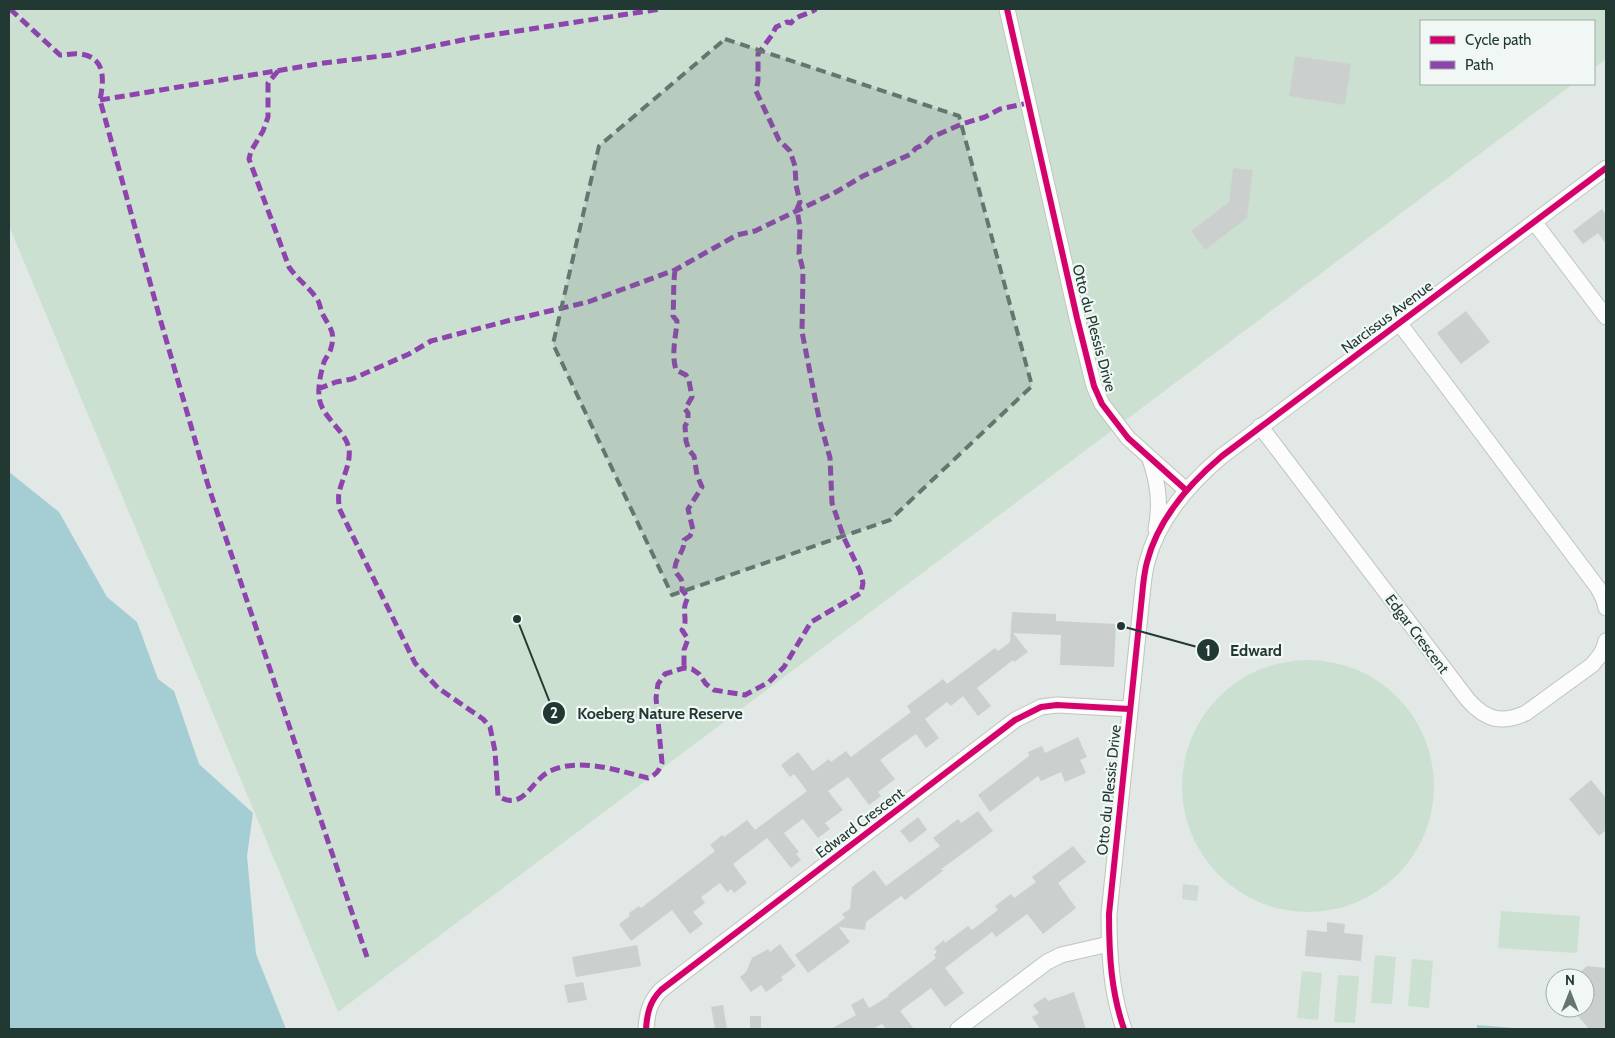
<svg xmlns="http://www.w3.org/2000/svg" width="1615" height="1038" font-family="Cabin,sans-serif">
  <style>
    .built { fill: #d0d9d5 }
    .green { fill: #cce0d2 }
    .water { fill: #a5cdd4 }
    .building { fill: #cbd0ce }
    .lines { fill: none; stroke-linecap: round; stroke-linejoin: round }
    .street-casing { stroke: #bfc4c2; stroke-width: 17 }
    .street { stroke: #fbfcfb; stroke-width: 15 }
    .quiet { stroke: #8e44ad; stroke-width: 5; stroke-dasharray: 10 5; stroke-linecap: butt }
    .cycleway-casing { stroke: #f0f7f4; stroke-width: 9 }
    .cycleway { stroke: #d6006c; stroke-width: 6 }
    .marked { fill: #657671; fill-opacity: 0.2; stroke: #657671; stroke-width: 4; stroke-dasharray: 10 6; stroke-linejoin: round }
    .labels { text-anchor: middle; stroke-width: 4.5; stroke-linejoin: round; paint-order: stroke }
    .street-label { font-size: 15px; fill: #223933; stroke: #f0f7f4 }
    .leader { fill: none; stroke: #223933; stroke-width: 2 }
    .callout-dot { fill: #223933; stroke: #f0f7f4; stroke-width: 2 }
    .mark-label { font-size: 15px; text-anchor: middle; font-weight: bold; fill: #fff }
    .callout-label { font-size: 16px; text-anchor: middle; font-weight: bold; fill: #223933; stroke: #f0f7f4; stroke-width: 4.5; stroke-linejoin: round; paint-order: stroke }
  </style>
  <rect width="100%" height="100%" fill="#e2e8e5"/>
  <path class="built" d="M1183 884 1199 886 1197 901 1182 899Z"/>
  <path class="green" d="M9 9H1606V59L1594 68V21H1421V84H1573L338 1012 9 226Z
    M1182 786a126 126 0 1 1 252 0a126 126 0 1 1-252 0Z
    M1501 911 1580 916 1577 953 1498 948Z
    M1375 955 1396 957 1392 1004 1371 1003Z
    M1412 959 1433 961 1429 1008 1408 1006Z
    M1302 971 1322 973 1318 1020 1297 1018Z
    M1338 975 1359 976 1355 1023 1334 1022Z"/>
  <path class="water" d="M9 472 59 512 107 597 137 622 158 679 174 691 199 764 253 813 247 856 256 954 286 1029H9Z
    M1477 1025 1526 1029H1477Z"/>
  <path class="building" d="M1295 56 1351 64 1345 105 1289 96Z
    M1233 168 1253 170 1247 218 1205 250 1191 231 1229 202Z
    M1602 209 1606 215V244L1598 233 1583 244 1573 231Z
    M1466 311 1490 342 1461 364 1437 333Z
    M1012 612 1056 614V621L1116 624 1114 667 1060 665 1061 635 1013 633 1028 652 1014 662 1013 660 977 688 991 706 978 716 963 696 951 706 947 702 925 719 939 738 926 748 916 734 880 760 895 779 878 792 881 796 869 805 848 777 828 791 843 810 825 823 830 829 818 838 803 819 784 833 799 852 796 854 801 860 791 868 767 838 733 864 747 883 734 893 731 889 727 892 720 883 701 897 705 903 693 912 703 924 690 934 672 910 631 941 619 924 630 916 629 913 639 906 641 908 715 851 710 845 722 835 724 837 747 820 755 830 807 791 794 774 790 777 781 765 798 752 813 771 829 759 831 762 846 751 851 757 911 712 907 706 943 679 947 684 995 648 998 651 1010 642Z
    M1078 737 1087 757 1080 760 1086 773 1065 782 1061 772 1041 781 1038 776 990 812 978 795 1029 756 1028 752 1042 746 1045 753Z
    M1591 780 1606 798V830L1599 836 1569 799Z
    M978 811 993 831 940 870H944L905 900 901 896 866 922 865 930 839 927 850 942 808 973 795 955 845 918 842 914 850 909 852 887 874 870 886 886 940 846 933 838 958 819 961 823Z
    M918 817 927 830 910 843 900 831Z
    M1073 846 1086 862 1058 883 1076 908 1043 934 1027 914 996 937 992 932 945 968 964 993 945 1007 931 988 900 1011 914 1029H886L882 1024 872 1029H831L856 1015 851 1005 863 998 869 1008 889 996 888 995 936 958 934 955 937 952 934 948 944 940 945 943 968 926 972 930 998 910 995 906 1011 894 1014 898 1036 882 1032 877Z
    M1327 922 1345 924 1344 933 1363 935 1361 961 1305 956 1307 930 1327 932Z
    M780 944 796 966 781 977 783 980 766 992 761 985 751 992 740 977 746 972 752 958 768 949 770 952Z
    M637 945 641 966 576 977 572 957Z
    M1587 966 1606 968V1029H1589L1571 1008H1585V978H1573Z
    M583 982 587 1000 568 1003 564 985Z
    M1074 992 1086 1029H1040L1032 1017 1039 1013 1033 1005 1045 997 1048 1001Z
    M723 1005 727 1029H715L711 1007Z
    M750 1016H761V1029H750Z"/>
  <g class="lines">
    <g class="street-casing">
      <path id="street" d="M1007 9 1077 318 1094 386 1102 404 1128 438 1186 490
        M1535 223 1606 317
        M1400 324 1598 588 1604 600 1606 608
        M1260 426 1468 700C1486 720 1501 724 1526 713L1592 665C1599 657 1604 651 1606 641
        M1150 459C1158 483 1161 504 1156 529
        M646 1029C647 1013 650 1001 661 990L1015 720 1041 707 1057 705 1129 709
        M958 1029 1047 962 1061 955 1109 944
        M1124 1029C1111 992 1109 954 1109 914L1142 596C1143 585 1144 573 1147 562 1158 519 1190 483 1222 456L1606 168"/>
    </g>
    <use href="#street" class="street"/>
    <path class="quiet" d="M10 9 60 55C66 55 73 53 80 54 106 57 104 80 100 100L159 315 208 485 367 957
      M278 71 268 83V117L263 131 251 151 249 159 289 267C297 279 309 287 317 299 320 303 320 308 322 313 329 327 336 331 331 348 330 353 326 357 324 362 321 372 318 385 319 396 320 415 342 428 348 445 353 460 342 478 339 493 338 498 339 503 339 508L415 663 438 688 483 719 490 727 495 751 498 796C524 812 530 781 550 771 580 757 619 771 648 778 656 775 659 771 662 763L656 698 658 684 665 674 684 668 692 669 699 674 706 684 714 690 745 695 769 682 784 667 811 622 861 593 863 583 860 571 844 538 832 503 830 458 819 418 802 332 803 270 799 254 800 229 797 209 800 202 796 185 795 166 790 151 779 140 756 91 758 81V54L772 35 776 27 787 22 791 23C796 15 808 15 816 9
      M100 100 324 63 390 55 472 38 661 9
      M675 270C673 286 674 300 673 316L677 321C676 337 671 353 676 370L686 375 689 381 692 397 685 409 688 413V421L685 426 686 441 689 450 694 456 697 475 702 487 688 509 693 530 690 536 684 540C685 551 676 557 675 567 674 574 681 576 682 582 683 585 682 587 682 590L688 597C687 599 686 602 685 605 683 615 688 622 682 630L688 639 684 650V668
      M318 389 336 382 352 379 409 354 431 341 511 320 588 302 675 270 737 235 755 231 836 192 863 176 911 154 916 148 925 144 930 138 962 124 985 117 1000 109 1028 103"/>
    <g class="cycleway-casing">
      <path id="cycleway" d="M1007 9 1077 318 1094 386 1102 404 1128 438 1186 490
        M646 1029C647 1013 650 1001 661 990L1015 720 1041 707 1057 705 1129 709
        M1124 1029C1111 992 1109 954 1109 914L1142 596C1143 585 1144 573 1147 562 1158 519 1190 483 1222 456L1606 168"/>
    </g>
    <use href="#cycleway" class="cycleway"/>
  </g>
  <path class="marked" d="M725 39 959 116 1032 386 890 520 672 595 553 344 599 146Z"/>
  <g class="labels">
    <g class="street-label">
      <text transform="translate(1387 317) rotate(-37)" y="5">Narcissus Avenue</text>
      <text transform="translate(1094 328) rotate(75)" y="5">Otto du Plessis Drive</text>
      <text transform="translate(1417 634) rotate(53)" y="5">Edgar Crescent</text>
      <text transform="translate(1109 790) rotate(-84)" y="5">Otto du Plessis Drive</text>
      <text transform="translate(860 823) rotate(-37)" y="5">Edward Crescent</text>
    </g>
  </g>
  <path class="leader" d="M1121 626L1208 650M517 619L554 713"/>
  <g class="callout-dot">
    <circle cx="1121" cy="626" r="5"/>
    <circle cx="517" cy="619" r="5"/>
    <circle cx="1208" cy="650" r="12"/>
    <circle cx="554" cy="713" r="12"/>
  </g>
  <g class="mark-label">
    <text x="1208" y="656">1</text>
    <text x="554" y="718">2</text>
  </g>
  <g class="callout-label">
    <text x="1256" y="656">Edward</text>
    <text x="660" y="719">Koeberg Nature Reserve</text>
  </g>
  <rect width="1615" height="1038" fill="none" stroke="#223933" stroke-width="20"/>
  <rect x="1420" y="20" width="175" height="65" fill="#f0f7f4" stroke="#9eaba7"/>
  <rect x="1430" y="36" width="25" height="8" fill="#d6006c" stroke="#9eaba7"/>
  <text x="1465" y="45" font-size="15" fill="#223933">Cycle path</text>
  <rect x="1430" y="61" width="25" height="8" fill="#8e44ad" stroke="#9eaba7"/>
  <text x="1465" y="70" font-size="15" fill="#223933">Path</text>
  <g transform="translate(1570 993)"><circle r="24" fill="#f0f7f4" stroke="#9eaba7"/>
  <path d="M0-4L9 19L0 12L-9 19Z" fill="#657671"/>
  <text y="-8" font-size="14" font-weight="bold" text-anchor="middle" fill="#223933">N</text>
  </g>
</svg>
